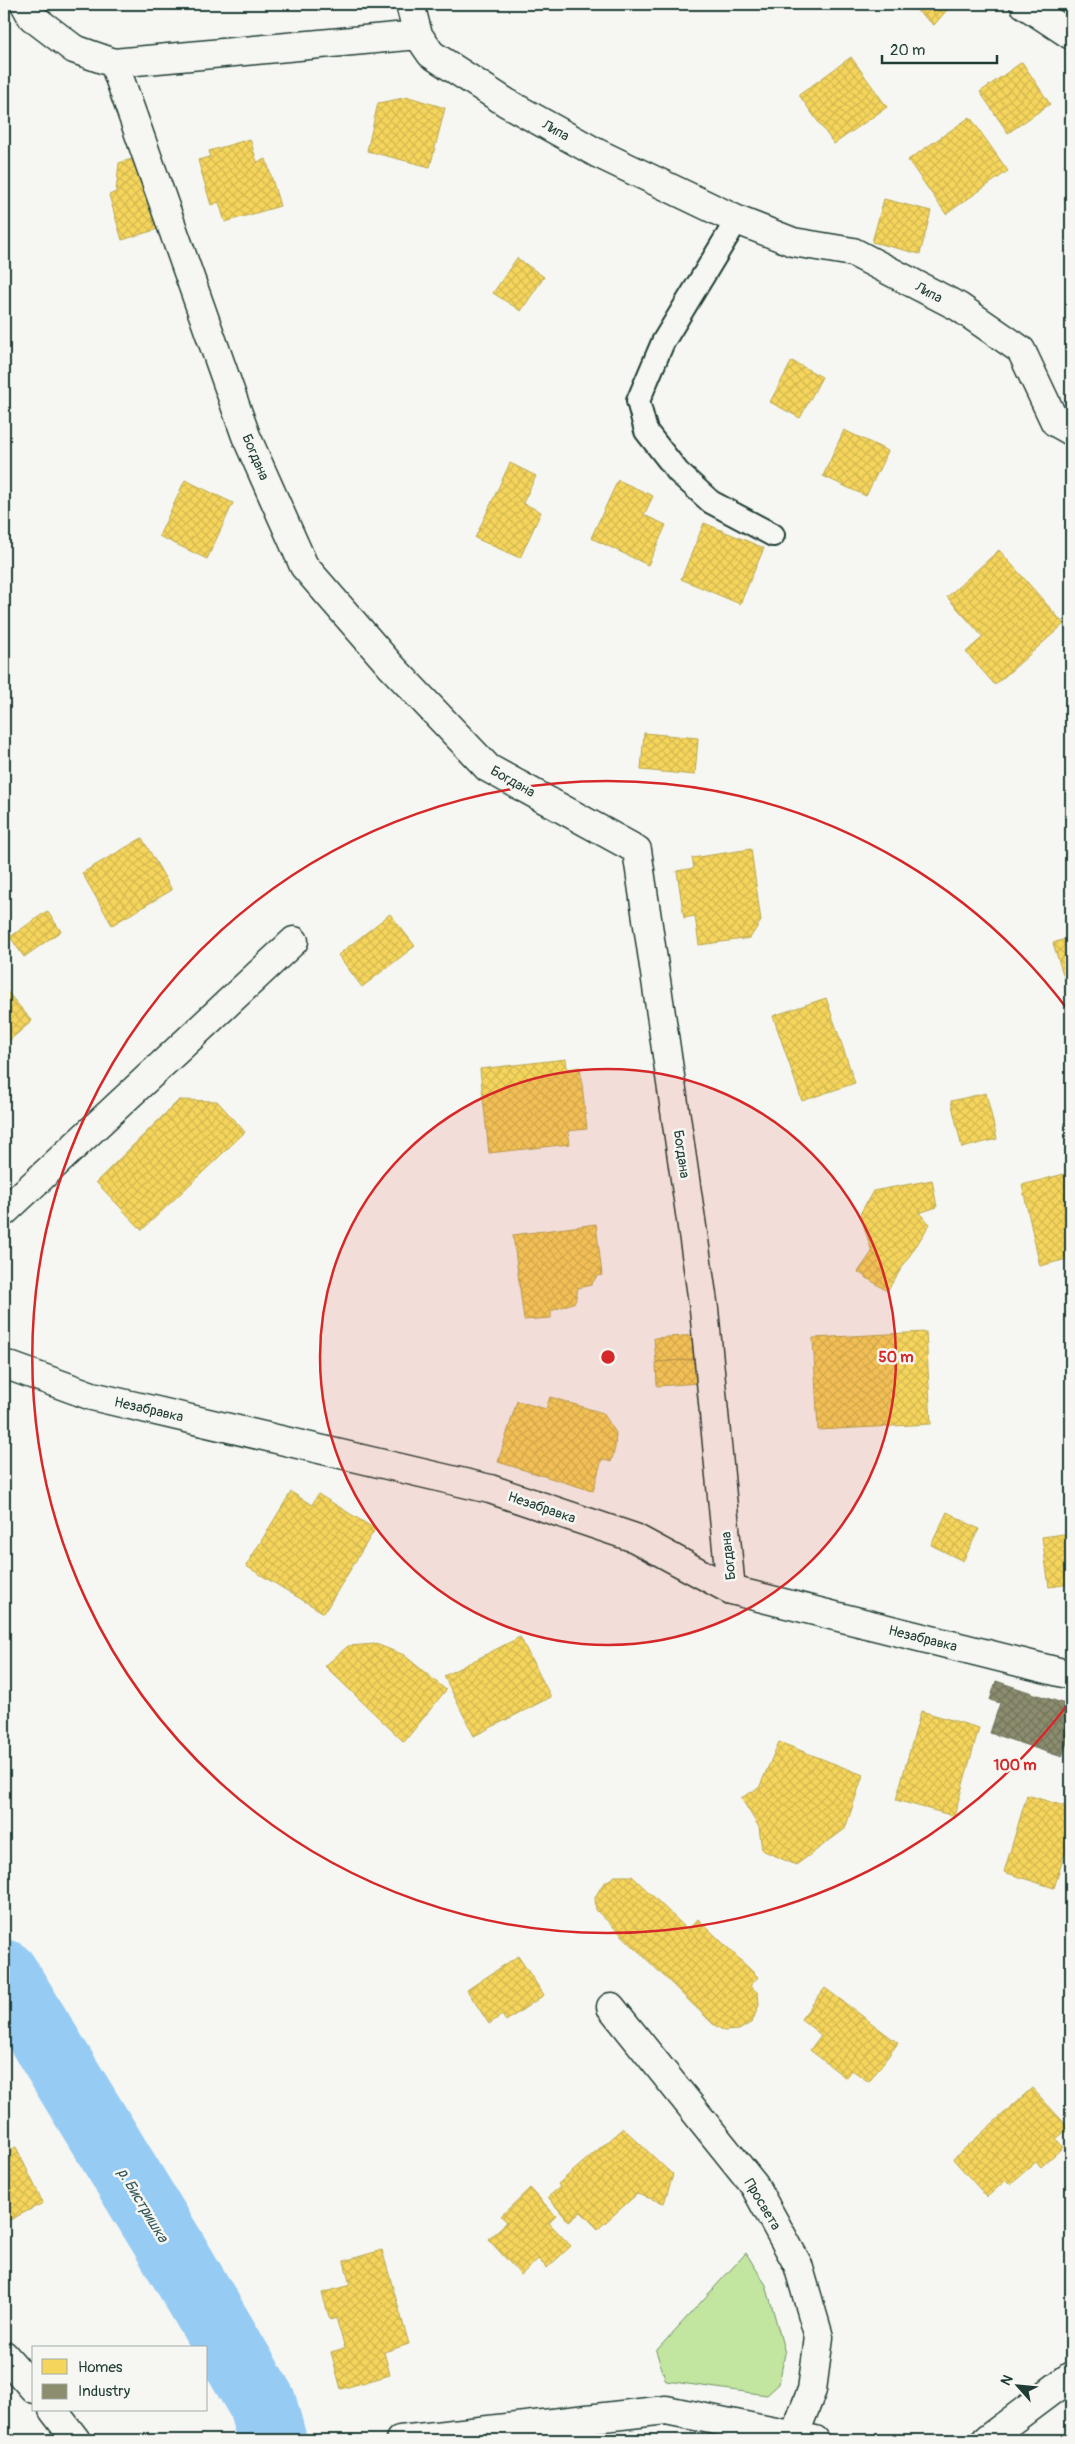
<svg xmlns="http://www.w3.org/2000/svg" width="1075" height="2444" font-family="Pangolin,sans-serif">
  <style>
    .green { fill: #c2e6a0; stroke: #70926a }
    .homes { fill: url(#homes-cross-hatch); stroke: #b6a750 }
    .industry { fill: url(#industry-cross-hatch); stroke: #6b745d }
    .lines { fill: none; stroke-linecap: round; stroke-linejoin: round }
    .river { stroke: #96ccf4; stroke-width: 69 }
    .lane-casing { stroke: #1f3d34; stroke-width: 26 }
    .street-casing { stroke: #1f3d34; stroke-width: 31 }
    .lane { stroke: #f6f6f2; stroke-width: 22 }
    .street { stroke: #f6f6f2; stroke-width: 28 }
    .ring { fill: none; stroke: #d62828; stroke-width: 2.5 }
    .labels { text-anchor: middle; stroke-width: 5; stroke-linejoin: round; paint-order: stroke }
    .street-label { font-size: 14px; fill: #1f3d34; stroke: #f6f6f2 }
    .water-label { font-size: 15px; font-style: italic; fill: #375a5a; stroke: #f6f6f2 }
    .centre { fill: #d62828; stroke: #f6f6f2; stroke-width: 2.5 }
    .ring-label { font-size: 15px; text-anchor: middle; font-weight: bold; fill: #d62828; stroke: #f6f6f2; stroke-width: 5; stroke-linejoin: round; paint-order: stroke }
  </style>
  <defs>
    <pattern id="homes-cross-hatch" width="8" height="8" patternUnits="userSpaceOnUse" patternTransform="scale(1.25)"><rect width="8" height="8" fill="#f6d55c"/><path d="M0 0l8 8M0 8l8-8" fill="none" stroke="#d2b851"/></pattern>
    <pattern id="industry-cross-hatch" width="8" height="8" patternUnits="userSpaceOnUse" patternTransform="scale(1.25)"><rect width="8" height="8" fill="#8c8c6e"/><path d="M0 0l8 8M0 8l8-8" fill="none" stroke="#72745b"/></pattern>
  </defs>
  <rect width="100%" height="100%" fill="#f6f6f2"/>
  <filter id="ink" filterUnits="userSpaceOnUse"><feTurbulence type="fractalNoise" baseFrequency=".02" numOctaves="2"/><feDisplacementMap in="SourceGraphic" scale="10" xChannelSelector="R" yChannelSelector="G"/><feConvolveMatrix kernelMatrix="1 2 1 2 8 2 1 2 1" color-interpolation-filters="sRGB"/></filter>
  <g filter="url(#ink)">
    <path class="green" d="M746 2253 766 2285 785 2353 779 2384 767 2395 666 2381 656 2351Z"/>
    <path class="homes" d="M909 4H952L934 25Z
      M851 57 887 107 834 144 799 95Z
      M1022 62 1050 104 1008 133 980 92Z
      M409 97 445 108 430 167 367 151 378 103Z
      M970 117 1008 171 946 214 908 160Z
      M250 139 257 162 266 159 280 206 225 222 219 202 211 205 198 160 210 157 209 151Z
      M135 158 158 229 122 240 109 195 116 192 119 163Z
      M884 199 931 211 920 254 872 242Z
      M517 258 544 277 521 311 493 293Z
      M792 361 822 377 800 418 770 402Z
      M844 430 888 451 866 496 823 476Z
      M510 463 536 476 523 503 541 512 520 558 475 538Z
      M185 480 233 503 207 559 159 536Z
      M618 480 653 496 644 515 666 525 648 565 591 538Z
      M704 523 764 548 740 604 681 579Z
      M999 550 1064 624 995 685 966 652 983 637 947 597Z
      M644 733 698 738 695 775 641 770Z
      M142 838 172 890 112 925 82 873Z
      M751 849 761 921 750 938 699 945 695 916 684 918 677 871 694 868 692 858Z
      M47 911 61 931 24 957 10 937Z
      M390 914 415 946 362 987 338 955Z
      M1071 937V999L1053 943Z
      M4 988 32 1021 4 1045Z
      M826 998 855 1083 802 1101 773 1016Z
      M566 1059 567 1069 580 1067 587 1129 568 1131 570 1144 489 1153 480 1069Z
      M986 1093 997 1139 962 1148 951 1101Z
      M179 1100 217 1101 245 1132 142 1230 96 1182Z
      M1064 1174 1071 1205V1258L1040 1266 1022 1185Z
      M932 1180 937 1207 919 1213 930 1224 887 1291 858 1272 872 1252 860 1214 873 1191Z
      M596 1224 602 1275 597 1276 591 1285 578 1288 575 1302 551 1311V1318L524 1320 513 1235Z
      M926 1332 931 1424 818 1430 813 1338Z
      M697 1335 698 1359 656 1362 654 1338Z
      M698 1359 699 1383 657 1386 656 1362Z
      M550 1397 603 1413 616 1433 615 1448 611 1462 602 1459 593 1491 498 1462 517 1401 546 1409Z
      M291 1492 312 1505 318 1494 375 1529 324 1613 246 1566Z
      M947 1512 979 1529 963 1561 931 1545Z
      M1071 1533V1584L1049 1587 1042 1537Z
      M520 1637 551 1697 474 1736 444 1676Z
      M376 1644 404 1655 446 1690 404 1742 325 1666 348 1646Z
      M921 1711 979 1728 954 1816 896 1800Z
      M779 1742 863 1775 845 1829 796 1865 762 1850 759 1827 741 1798 759 1788Z
      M1027 1795 1071 1808V1833L1054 1888 1004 1872Z
      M615 1876H632L688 1930 698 1919 758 1977 750 1986 758 1993 759 2005 752 2022 739 2030 724 2031 713 2024 596 1910 595 1897 603 1884Z
      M518 1956 544 1995 506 2021 502 2015 489 2024 467 1990Z
      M825 1988 898 2043 869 2082 852 2070 846 2078 810 2050 821 2035 801 2019Z
      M1032 2088 1069 2128 1056 2139 1063 2147 1041 2167 1036 2162 1010 2184 1006 2180 987 2197 953 2159Z
      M623 2128 673 2175 664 2203 637 2194 598 2229 581 2212 569 2222 548 2197 560 2187 558 2184Z
      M16 2147 43 2203 4 2223V2153Z
      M530 2188 556 2216 549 2223 571 2246 547 2268 538 2259 521 2275 488 2239 507 2222 501 2216Z
      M382 2250 409 2344 384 2352 390 2375 341 2389 331 2352 345 2348 336 2318 330 2320 322 2293 350 2285 344 2261Z"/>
    <path class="industry" d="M996 1681 1071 1706V1730L1062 1757 990 1733 1000 1703 990 1700Z"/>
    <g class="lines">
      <path class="river" d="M4 1974 171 2248 262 2403 272 2440"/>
      <g class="lane-casing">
        <path id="lane" d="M737 220 663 342 638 401 646 431 678 472 711 502 773 535"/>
      </g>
      <g class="street-casing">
        <path id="street" d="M25 4 32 17 74 49 114 63 246 436 304 566 390 665 488 768 637 850 704 1309 731 1590
          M410 4 418 35 431 54 507 103 597 153 737 220 793 242 853 252 959 307 1021 350 1055 422 1071 431
          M1024 4 1071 35
          M114 63 418 35
          M4 1212 294 941
          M4 1364 92 1396 490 1489 635 1538 731 1590 1071 1675
          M611 2007 754 2185 798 2265 819 2337 812 2390 794 2436
          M4 2355 34 2389
          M53 2410 76 2440
          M400 2440 666 2410 815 2440
          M986 2440 1071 2376"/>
      </g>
      <use href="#lane" class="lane"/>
      <use href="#street" class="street"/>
    </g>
  </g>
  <circle cx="608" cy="1357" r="288" fill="#d62828" fill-opacity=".12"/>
  <g class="ring">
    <circle cx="608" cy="1357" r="288"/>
    <path d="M1071 1700A576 576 0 1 1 1071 1014"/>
  </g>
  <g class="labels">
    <g class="street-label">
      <text transform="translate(556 130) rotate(29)" y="5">Липа</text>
      <text transform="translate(929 292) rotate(28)" y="5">Липа</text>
      <text transform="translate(256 457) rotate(67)" y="5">Богдана</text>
      <text transform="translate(513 781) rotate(30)" y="5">Богдана</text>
      <text transform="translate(682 1154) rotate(82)" y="5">Богдана</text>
      <text transform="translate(149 1409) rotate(13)" y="5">Незабравка</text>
      <text transform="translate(542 1507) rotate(19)" y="5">Незабравка</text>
      <text transform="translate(728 1556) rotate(-96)" y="5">Богдана</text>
      <text transform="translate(923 1638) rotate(14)" y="5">Незабравка</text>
      <text transform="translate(763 2204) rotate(59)" y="5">Просвета</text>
    </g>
    <g class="water-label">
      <text transform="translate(143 2205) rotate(59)" y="5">р. Бистришка</text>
    </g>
  </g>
  <circle cx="608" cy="1357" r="8" class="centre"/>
  <g class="ring-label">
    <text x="896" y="1362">50 m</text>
    <text x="1015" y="1770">100 m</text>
  </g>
  <rect width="1075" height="2444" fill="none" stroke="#f6f6f2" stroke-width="20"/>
  <rect x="10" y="10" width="1055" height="2424" fill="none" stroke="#1f3d34" stroke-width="2" filter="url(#ink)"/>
  <rect x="32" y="2346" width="175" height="65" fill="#f6f6f2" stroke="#a0aca6"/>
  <rect x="42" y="2359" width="25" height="15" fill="#f6d55c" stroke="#a0aca6"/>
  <text x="78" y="2372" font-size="15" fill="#1f3d34">Homes</text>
  <rect x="42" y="2384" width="25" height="15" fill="#8c8c6e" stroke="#a0aca6"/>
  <text x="78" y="2396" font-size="15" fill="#1f3d34">Industry</text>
  <g transform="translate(1018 2386) rotate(297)" stroke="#f6f6f2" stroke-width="4" paint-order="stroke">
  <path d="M0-4L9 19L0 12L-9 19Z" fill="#1f3d34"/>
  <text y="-8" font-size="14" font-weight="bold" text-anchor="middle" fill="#1f3d34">N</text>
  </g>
  <path d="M882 55v8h115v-8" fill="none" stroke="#1f3d34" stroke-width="2.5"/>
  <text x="890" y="55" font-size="15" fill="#1f3d34" stroke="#f6f6f2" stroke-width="4" paint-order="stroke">20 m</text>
</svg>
